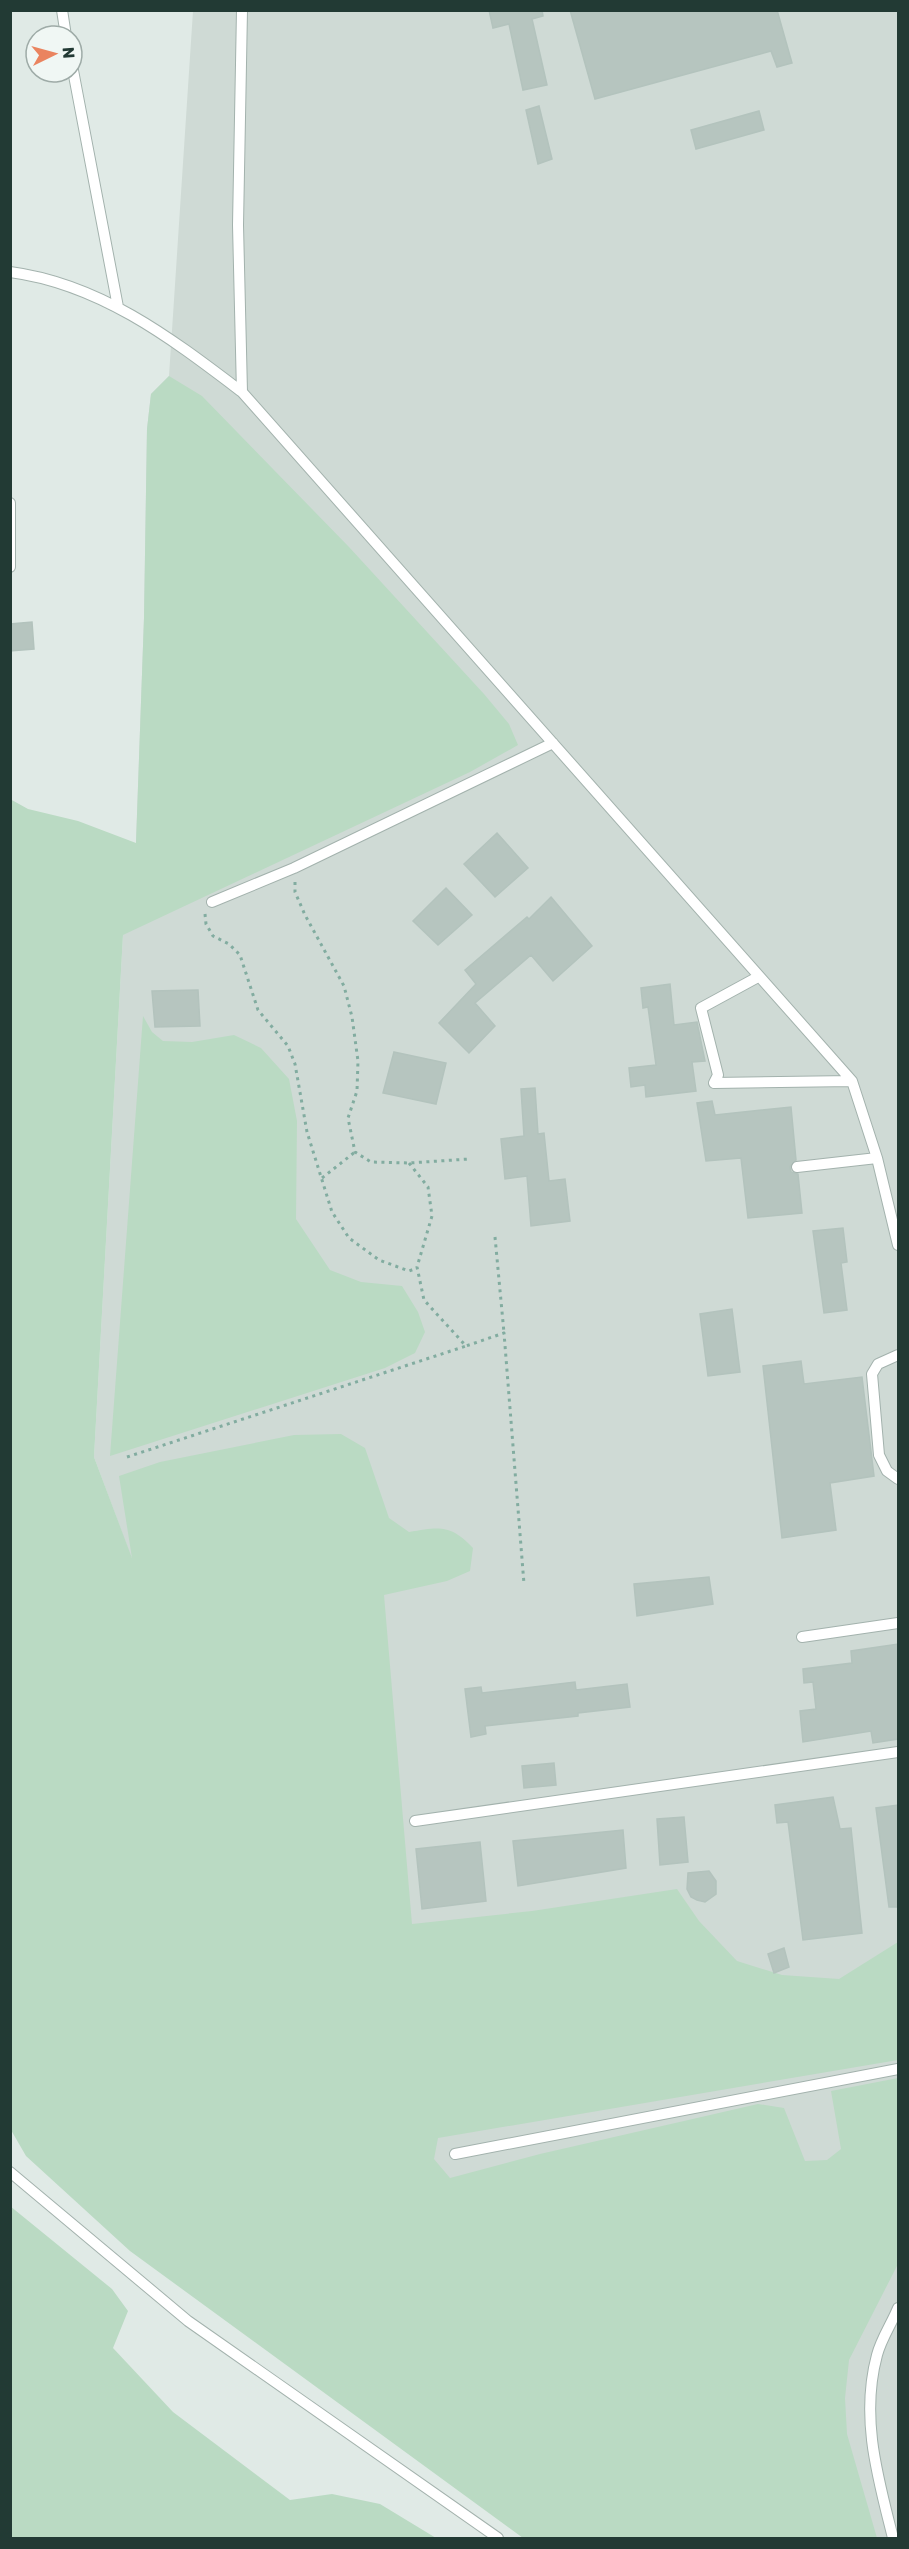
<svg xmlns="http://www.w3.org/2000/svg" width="909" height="2549" font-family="Rubik,sans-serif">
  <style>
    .built { fill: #cfdad5 }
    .green { fill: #badac3 }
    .building { fill: #b6c5bf; stroke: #b3c3bd; stroke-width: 1.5 }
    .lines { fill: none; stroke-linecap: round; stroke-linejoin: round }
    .lane-casing { stroke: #a3b2ad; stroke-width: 12 }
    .path { stroke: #82aca0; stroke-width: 3; stroke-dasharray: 3 4.5; stroke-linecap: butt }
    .lane { stroke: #fff; stroke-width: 10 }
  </style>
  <rect width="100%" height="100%" fill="#e0eae6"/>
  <path class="built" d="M193 11H898V2538H675L468 2236 133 1562 94 1457 123 935 136 843 144 618 147 429 151 394 169 376Z"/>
  <path class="green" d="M169 376 202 396 349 547 484 694 509 724 518 745 470 772 123 935 94 1457 132 1558 119 1476 160 1462 294 1435 341 1434 365 1448 389 1518 409 1532C440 1527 450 1524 473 1548L470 1571 447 1581 384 1595 412 1924 532 1911 677 1889 699 1921 737 1961 782 1975 839 1979 898 1942V2060L438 2138 434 2159 450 2178 540 2154 758 2104 784 2108 805 2161 827 2160 841 2149 831 2091 898 2078V2264L849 2360 845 2398 847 2434 877 2538H523L130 2251 26 2156 11 2130 10 799 28 809 78 821 136 843 144 618 147 429 151 394Z
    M143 1016 152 1032 163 1041 192 1042 234 1035 261 1048 289 1079 297 1121 296 1219 330 1270 361 1282 402 1286 418 1312 425 1332 415 1353 385 1368 110 1456Z
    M10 2206 112 2289 128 2311 113 2348 173 2412 290 2500 332 2494 380 2504 436 2538H11Z"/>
  <path class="building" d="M489 10H542L543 16 532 19 547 85 523 90 509 24 493 28Z
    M570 10H777L792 63 777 67 771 51 595 99Z
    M539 106 552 159 538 164 526 110Z
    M759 111 764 130 696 149 691 130Z
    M32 622 34 649 10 651V624Z
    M497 833 528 868 495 897 464 864Z
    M446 888 472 915 438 945 413 921Z
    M551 897 592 946 553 981 531 955 475 1003 495 1026 469 1053 439 1023 476 984 465 970 527 917 529 919Z
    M670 984 674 1025 697 1022 705 1061 692 1062 696 1091 646 1097 645 1085 631 1087 629 1068 656 1065 648 1007 643 1008 641 988Z
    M198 990 200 1026 155 1027 152 991Z
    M394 1052 446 1063 436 1104 383 1093Z
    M535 1088 538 1134 544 1133 549 1181 565 1179 570 1221 531 1226 527 1176 505 1179 501 1139 524 1136 521 1089Z
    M712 1101 715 1115 791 1107 796 1160 790 1167 791 1172 798 1174 802 1213 748 1218 741 1158 706 1161 697 1103Z
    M843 1228 847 1262 841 1263 847 1310 824 1313 813 1231Z
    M732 1309 740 1372 708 1376 700 1314Z
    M801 1361 804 1384 862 1377 874 1476 830 1483 836 1530 782 1538 763 1366Z
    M709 1577 713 1604 637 1616 634 1584Z
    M898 1644V1739L873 1743 871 1731 803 1742 800 1711 816 1709 813 1682 804 1683 803 1669 852 1663 851 1651Z
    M575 1682 576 1690 627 1684 630 1707 578 1713V1716L485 1726 486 1734 471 1737 465 1689 481 1687 482 1693Z
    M554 1763 556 1785 524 1788 522 1766Z
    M833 1797 840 1829 851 1828 862 1933 803 1940 788 1822 777 1823 775 1805Z
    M898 1805V1907H889L876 1808Z
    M684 1817 688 1862 660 1865 657 1819Z
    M623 1830 626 1868 518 1886 513 1841Z
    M480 1842 486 1901 422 1909 416 1849Z
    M709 1871 716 1881V1894L705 1902 697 1900 691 1897 687 1889 688 1873Z
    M784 1948 789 1967 774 1973 768 1954Z"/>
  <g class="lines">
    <g class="lane-casing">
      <path id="lane" d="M62 10 66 36
        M242 10 238 225 242 392
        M72 65 118 307
        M10 272C101 284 172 339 242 392L852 1081 877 1158 898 1245
        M10 503V567
        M212 902 294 868 553 743
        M758 977 701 1008 718 1075 714 1083 852 1081
        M797 1167 877 1158
        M898 1355 878 1364 872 1374 879 1455 887 1471 898 1479
        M802 1637 898 1623
        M415 1821 898 1752
        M455 2154 898 2069
        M10 2172 188 2321 498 2538
        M893 2538C878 2478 860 2418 877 2355 881 2339 892 2323 898 2308"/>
    </g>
    <path class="path" d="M295 882V892L305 915 344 986 352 1017 358 1061 357 1091 348 1118 355 1152 371 1162 409 1163 469 1159
      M205 914 206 924 213 936 229 944 240 955 258 1010 288 1046 295 1064 307 1132 332 1212 349 1238 379 1260 409 1271 417 1268
      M409 1163 428 1187 432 1216 417 1267 424 1300 466 1346 504 1333 524 1584
      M322 1178 355 1152
      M495 1237 504 1333
      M127 1457 466 1346"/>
    <use href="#lane" class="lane"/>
  </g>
  <rect width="909" height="2549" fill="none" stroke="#223a34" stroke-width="24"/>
  <g transform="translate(54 54) rotate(85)"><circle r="28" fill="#f0f7f4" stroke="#9eaba7" stroke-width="1.5"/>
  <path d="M0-4.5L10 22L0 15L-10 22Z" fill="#ea845f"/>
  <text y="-9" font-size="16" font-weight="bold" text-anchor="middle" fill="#223a34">N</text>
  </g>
</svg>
